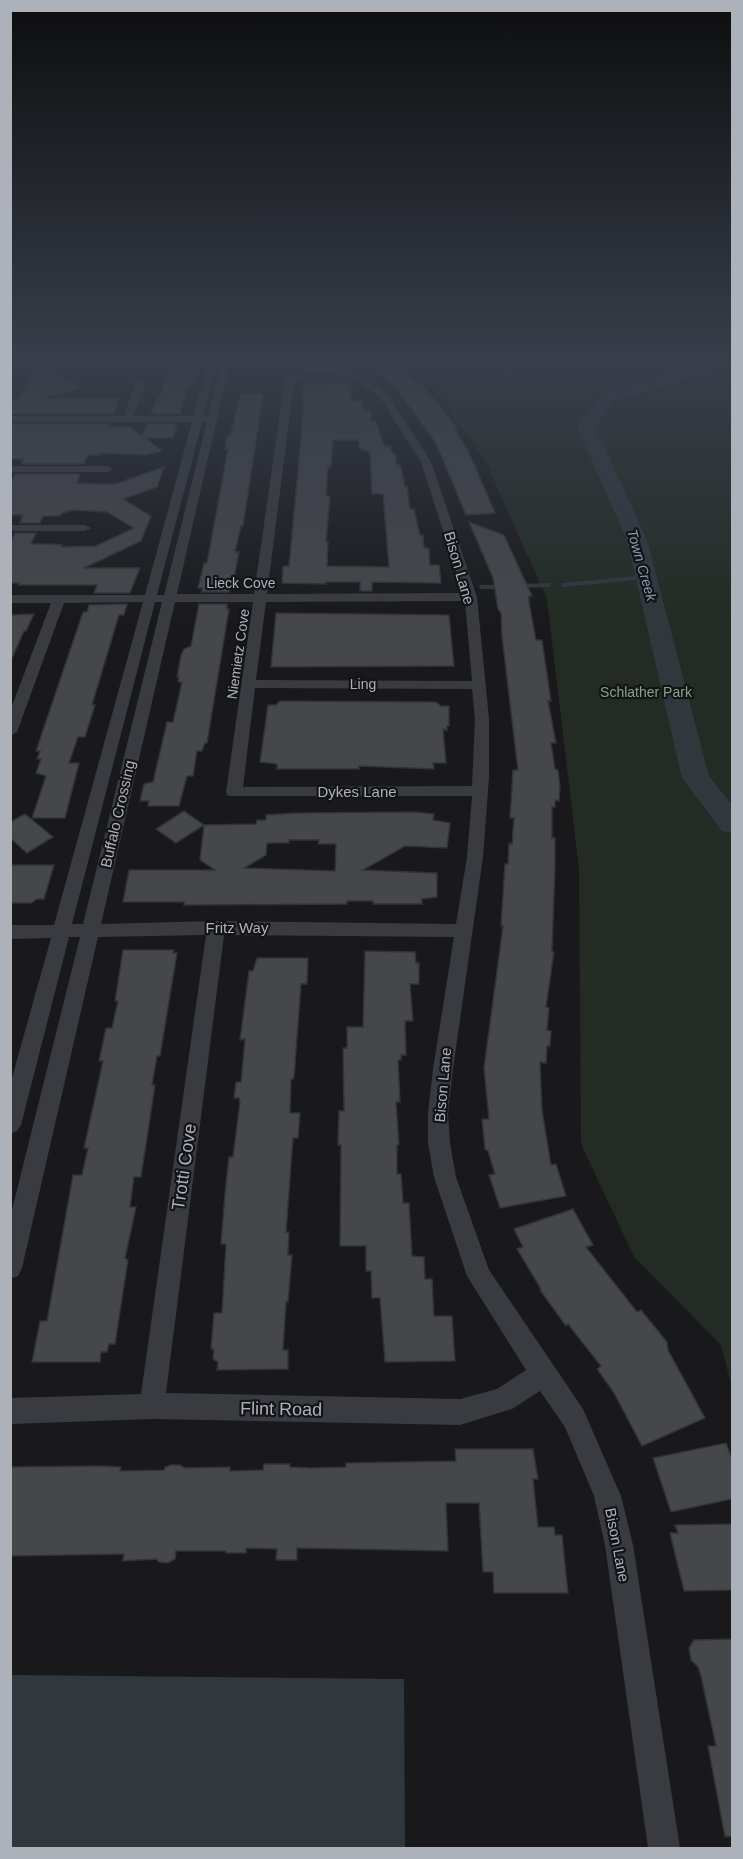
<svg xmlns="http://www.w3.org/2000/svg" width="743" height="1859" font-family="Helvetica,sans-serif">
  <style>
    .green { fill: #232b24 }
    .water { fill: #30383e }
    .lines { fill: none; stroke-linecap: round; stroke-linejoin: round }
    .stream { stroke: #30383e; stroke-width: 4 }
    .river { fill: #30383e; fill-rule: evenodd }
    .building { fill: #46474b; stroke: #333337; stroke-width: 1.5; fill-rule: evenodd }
    .minor { fill: #3a3b40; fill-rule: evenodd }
    .labels { text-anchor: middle; stroke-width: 4.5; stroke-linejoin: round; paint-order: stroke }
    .far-water-label { font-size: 14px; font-style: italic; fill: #869eb2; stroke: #141416 }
    .far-street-label { font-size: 14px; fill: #acb1ba; stroke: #141416 }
    .far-park-label { font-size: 14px; fill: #85a386; stroke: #141416 }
    .street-label { font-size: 15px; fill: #acb1ba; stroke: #141416 }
    .near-street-label { font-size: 18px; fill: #acb1ba; stroke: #141416 }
  </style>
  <rect width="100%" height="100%" fill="#19191b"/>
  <path class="green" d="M395 361H732V1388L721 1345 634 1257 581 1144 579 869 547 599 485 460 427 379Z"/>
  <path class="water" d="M11 1675 404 1679 405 1848H11Z"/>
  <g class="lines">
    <path class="stream" d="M563 585 646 577
      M521 586 549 585
      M481 587H500"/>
    <path class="river" d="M716 361H732V366L613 402 595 427 647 540 709 776 732 805V833L722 831 682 778 627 540 577 427 601 394Z"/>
  </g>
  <path class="building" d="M363 361H373L403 371 426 389 458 429H454L468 450 495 513 466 515 436 443 396 388Z
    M320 363 352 364V374L303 373V370Z
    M180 364 200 369 194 385 190 384 187 389 180 414H151L157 399 160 397 169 369Z
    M48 369 82 387 41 399 119 398 114 414H10V401H18L35 370Z
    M303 383 351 384V401H363V411H371V421H376L383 443 385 446H391V451L396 455V463L401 466 405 486H407L410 509H414L420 535H423L424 547 429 549 430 565H439L441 583 372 582V591H360V582H326V584L282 583 283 566H289L304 406ZM333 440H359V448L370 453 372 494H383L389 567 327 566 328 542H326L330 496H326L328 467H331Z
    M241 394H263L243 526H241L235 552H239L235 573 233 583H230L229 592H202V588H198L204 563H207L228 449H225L227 436H230Z
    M10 424H110L108 427H130L142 436 147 424H177L173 438H145L162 451 146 455 100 453 99 455H88L84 464H21L23 459H10Z
    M164 467 157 487 123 499 151 516 141 541 84 568H140L130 593H94L97 585H18L19 583H10V543L15 533H36L31 544H52L62 545 61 547 96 546 134 528 107 512 73 510 62 513 60 516H43L40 523H20L23 515H10V484L15 474H80L77 483 103 484H115Z
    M469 522 504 535 532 596H529V602L536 640H542L551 701H548L556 743H551L555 769 558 770 560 787 559 801 555 800V807H552V838H555V865L552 952H554L546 1007 549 1008 547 1030 551 1031 550 1046H547L546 1063 540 1062 542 1110 551 1165 556 1164 566 1196 500 1208 489 1175 495 1174 488 1151 485 1149 482 1119H489L484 1068 503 926H501L505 864H508L509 843 512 844 514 818H510L513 770H518L502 637 501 613 498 609 493 578Z
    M127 604 124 615H119L92 705H95L85 737H78L69 763H79L65 818H32L46 776 36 773 41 759H37L40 751H36L83 612H87L89 605Z
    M199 604H227V609H229L207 743H205L202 751H197L193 776H187L179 806H148L149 801H140L144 784 153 782 167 722H173L182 682H178L179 677H177L181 655 184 649 191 646Z
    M276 613 449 615 454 666 271 667Z
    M34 614 26 631H24L10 663V615Z
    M280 701 436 702 441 706H449V726H447V730L443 729 446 763H433L434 769 359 766V769H277V764L260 762 268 705H276Z
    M184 811 204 825 176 843 156 829Z
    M415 812 434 814 433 820 450 823 447 848 405 846 363 870 437 873V897L422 899V904H373V901H347V904L199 905H184V902H123L129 870H215L200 860 204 825 256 824 257 820H266V815L296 813ZM289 840H319L318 844H336L335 871 244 868 266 855 267 843H289Z
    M25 814 53 837 27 853 10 838V822Z
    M10 865H54L44 899H37L31 903H10Z
    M123 950H174L173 953H177L160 1056H157L152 1085H155L141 1177H134L130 1207H136L125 1258 128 1260 115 1344H109L107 1352H101L100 1362H32L40 1321H47L73 1175H82L88 1148H84L103 1061H99L106 1028H112L118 1001H115Z
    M365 951 415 952 416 963H419V984H410L413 1021H405L406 1055H401V1060H398L400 1102H396L399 1144 397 1145V1174H401L403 1203H409L412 1256 424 1257 425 1279H432L434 1316H452L455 1361 385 1362 380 1298H372L371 1271H366V1246H340L341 1145H338L339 1111H344L343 1048H347V1027H363Z
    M257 958H308L307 984H301L294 1078 291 1080 290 1113H300L298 1138H293L286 1232H289L288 1255H292L288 1302H286L283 1350H288V1369L217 1370 218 1362 213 1359 214 1349H211L214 1313H222L226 1244H221L225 1193 229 1157H233L240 1102 239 1098H234L236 1082H241L245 1039 240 1040 249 971H253Z
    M573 1209 593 1245 586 1247 637 1312 641 1310 667 1342 668 1350 705 1418 642 1446 614 1393 597 1369 601 1366 568 1324 566 1326 540 1290 541 1289 517 1249 523 1247 514 1229Z
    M726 1443 732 1459V1499L671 1512 653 1458Z
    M455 1449H533L538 1479H533L538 1527H554L555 1535H562L568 1593H494L493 1572H483L479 1503H446L448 1551 297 1548V1560H276L277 1549 246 1548V1553H226V1551H176L175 1559 168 1563 159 1562 156 1559 123 1561 124 1554 10 1556V1467L98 1466 121 1467 120 1471 164 1470 165 1467 171 1465H180L185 1468 230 1467V1471L263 1470 264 1464H290V1467L310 1468 346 1467V1463L456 1461Z
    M732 1524V1590L684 1591 670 1533H678L675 1525Z
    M732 1639V1836L725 1837 708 1746H716L701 1676 698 1667 691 1660 689 1648 694 1640Z"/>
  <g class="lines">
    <path class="minor" d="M209 361H217L203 416H208L222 361H230L177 594H254L285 378 290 375 362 376 388 395 431 462 477 597 489 719V777L483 857 453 1069 448 1113 450 1143 456 1177 489 1270 583 1409 621 1496 633 1545 680 1848H648L605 1545 594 1496 565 1427 540 1391 512 1409 460 1425 152 1419 10 1424V1398L141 1394 206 935 98 937 22 1268 18 1276 10 1279V1218L80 937H69L21 1125 17 1131 10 1134V1085L51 938 10 939V925H54L143 602 64 603 17 732 10 736V711L51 603H10V595H145L192 422H10V416H124L136 381 141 378 146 381 134 416H193ZM294 381 360 382 381 399 421 462 463 593 267 594ZM202 422H207L164 595H157ZM465 601 472 681 256 680 266 602ZM155 602H162L83 924H72ZM175 602H253L226 792 228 796H472L467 857 456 924 216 921 101 924ZM255 688 472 689 475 719 472 786 243 787ZM224 935 454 937 433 1069 428 1113V1143L434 1177 467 1276 526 1370 497 1389 460 1399 166 1393Z
      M10 466H108L113 469 108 472H10Z
      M10 525H85L91 528 85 531H10Z"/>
  </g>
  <linearGradient id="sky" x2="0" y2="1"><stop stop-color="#0e0e0f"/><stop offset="0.58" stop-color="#383e4a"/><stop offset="1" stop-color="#383e4a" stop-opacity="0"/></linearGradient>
  <rect width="743" height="621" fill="url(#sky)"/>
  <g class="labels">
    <g class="far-water-label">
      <text transform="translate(642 565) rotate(74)" y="5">Town Creek</text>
    </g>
    <g class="far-street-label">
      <text x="241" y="588">Lieck Cove</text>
      <text transform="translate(238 654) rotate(-82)" y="5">Niemietz Cove</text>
      <text x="363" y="689">Ling</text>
    </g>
    <g class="far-park-label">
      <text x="646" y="697">Schlather Park</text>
    </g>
    <g class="street-label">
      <text transform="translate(459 568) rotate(74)" y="5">Bison Lane</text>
      <text x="357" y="797">Dykes Lane</text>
      <text transform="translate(118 814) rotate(-77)" y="5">Buffalo Crossing</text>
      <text x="237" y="933">Fritz Way</text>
      <text transform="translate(443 1085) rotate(-85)" y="5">Bison Lane</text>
      <text transform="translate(617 1545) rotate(79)" y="5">Bison Lane</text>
    </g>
    <g class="near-street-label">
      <text transform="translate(184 1167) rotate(-82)" y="6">Trotti Cove</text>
      <text transform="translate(281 1409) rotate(1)" y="6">Flint Road</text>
    </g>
  </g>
  <rect width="743" height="1859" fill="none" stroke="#acb1ba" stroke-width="24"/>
</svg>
